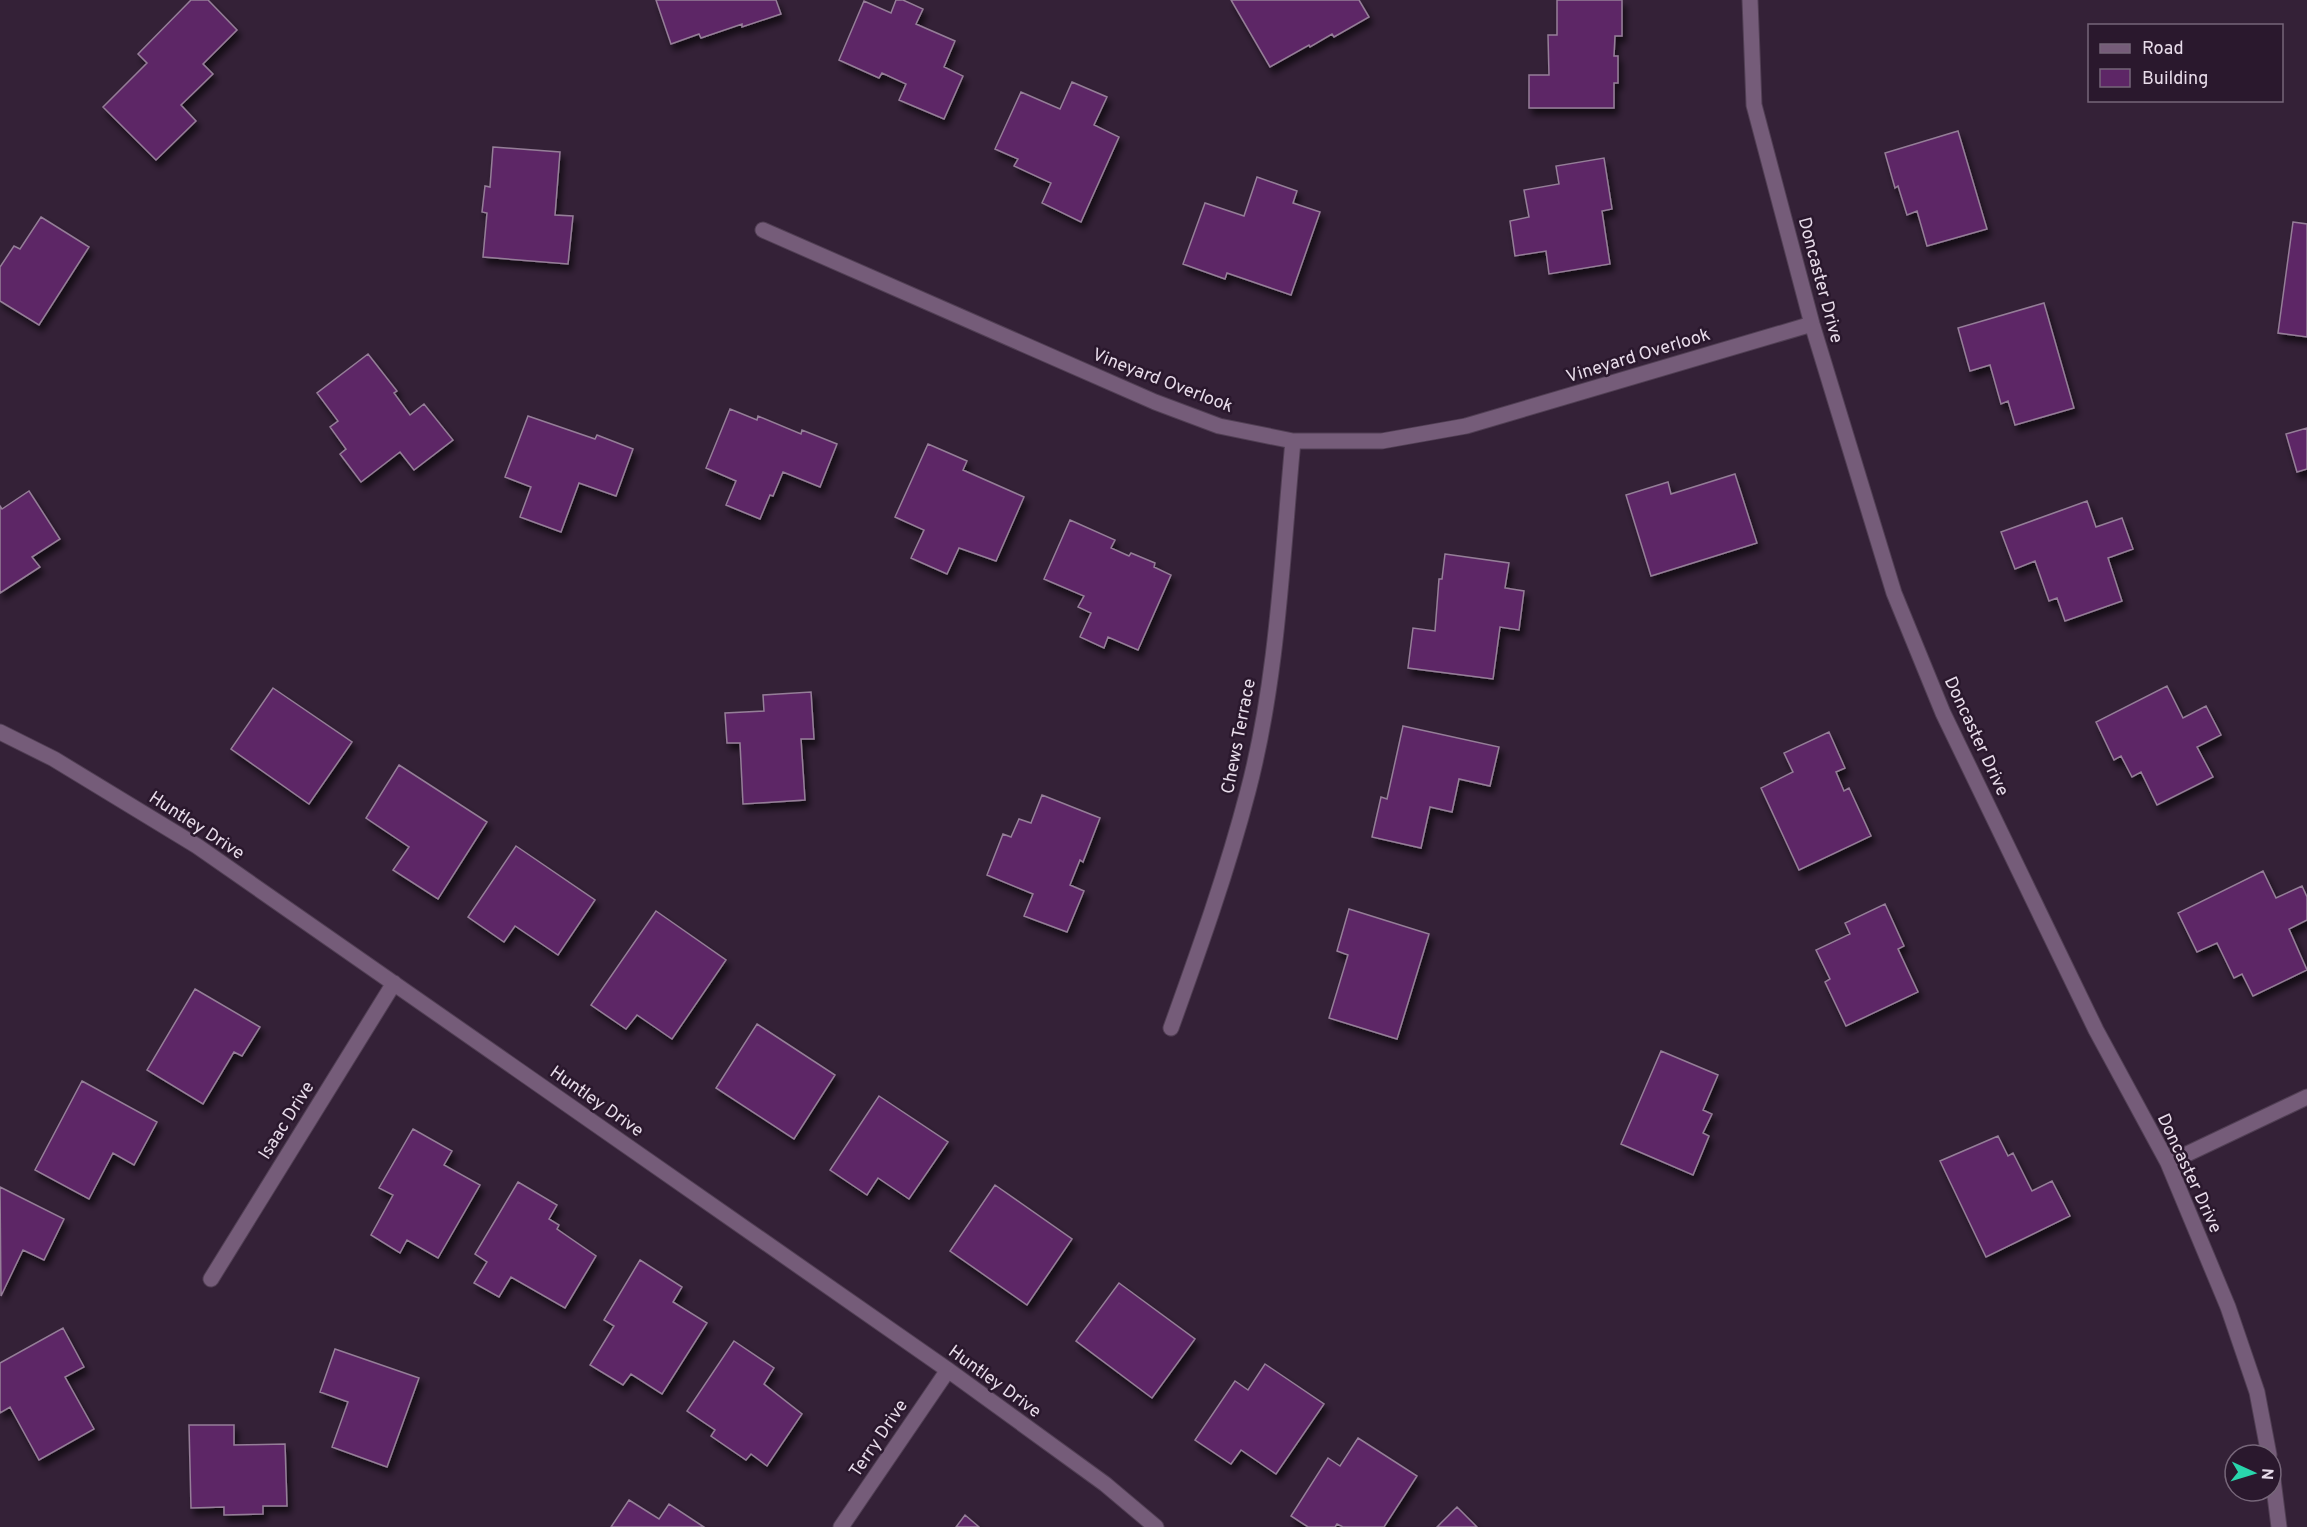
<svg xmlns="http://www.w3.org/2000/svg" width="2307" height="1527" font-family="Overpass,sans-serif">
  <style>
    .building { fill: #5d2666; stroke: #957e98; stroke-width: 1.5; filter: url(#shadow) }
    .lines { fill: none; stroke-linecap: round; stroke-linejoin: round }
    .street-casing { stroke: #513f54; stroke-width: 17 }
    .street { stroke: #755c79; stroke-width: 15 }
    .labels { text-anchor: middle; stroke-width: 5; stroke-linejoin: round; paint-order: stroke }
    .street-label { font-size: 18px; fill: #e8dcea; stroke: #2a182d }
  </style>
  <defs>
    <filter id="shadow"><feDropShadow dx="3.5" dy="6" stdDeviation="3" flood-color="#0009"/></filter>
  </defs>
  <rect width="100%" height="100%" fill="#342137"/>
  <path class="building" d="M191 0H208L237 30 203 64 213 74 181 105 196 121 156 160 103 107 147 63 138 54Z
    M656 0H776L781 14 742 27V24L701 38 699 34 671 44Z
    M896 0H903L923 9 916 24 955 41 944 67 963 76 944 119 899 100 906 84 882 73 879 78 839 60 864 1 891 13Z
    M1231 0H1359L1369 17 1334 37 1332 34 1310 47 1309 45 1270 67Z
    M1557 0H1622V36H1615L1614 56H1618V83H1614V108H1529V75H1549L1548 35H1557Z
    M1072 82 1107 97 1094 125 1119 137 1081 222 1042 203 1051 183 1014 166 1018 159 995 149 1021 92 1060 109Z
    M1958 131 1987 229 1927 246 1917 211 1907 215 1898 186 1895 188 1885 153Z
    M493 147 560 152 555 215 573 216 568 264 483 257 487 213 482 212 485 186 490 187Z
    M1604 158 1612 209 1602 211 1610 264 1549 274 1546 251 1515 256 1510 221 1529 217 1524 190 1559 184 1556 166Z
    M1257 177 1297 191 1293 203 1320 212 1291 295 1227 273 1225 279 1183 264 1205 203 1244 216Z
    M41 217 89 247 39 325 0 301V267L14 246 20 249Z
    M2293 222 2307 224V337L2278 333Z
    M2044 303 2074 408 2015 425 2008 401 2001 404 1990 365 1970 371 1958 328Z
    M368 354 397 391 394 393 410 415 424 404 453 440 414 470 400 452 361 482 340 454 346 449 330 427 338 421 317 393Z
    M730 409 757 420 758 416 801 434 802 430 837 444 820 487 783 472 773 496 770 495 760 519 726 505 736 481 706 468Z
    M528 416 595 439 597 435 633 449 616 496 579 483 561 532 520 517 531 487 505 477Z
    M2307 428V469L2297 472 2286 434Z
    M928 444 967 461 963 470 1024 497 996 561 959 548 947 574 911 558 924 530 895 517Z
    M1735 474 1757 543 1651 576 1626 495 1668 482 1671 494Z
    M29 491 60 539 32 557 40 567 0 593V506L2 509Z
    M2087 501 2096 527 2122 518 2133 549 2108 558 2122 601 2065 621 2057 598 2049 601 2035 561 2015 569 2001 532Z
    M1070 520 1115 540 1111 548 1129 556 1131 553 1155 563 1154 567 1171 575 1138 650 1108 637 1104 648 1080 637 1091 613 1078 607 1084 596 1044 579Z
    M1445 554 1509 563 1505 588 1524 591 1519 630 1500 627 1493 679 1408 668 1413 628 1435 631 1439 579H1442Z
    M2167 686 2183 718 2206 706 2221 735 2197 747 2213 777 2157 805 2141 772 2132 777 2121 756 2114 760 2096 722Z
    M273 688 352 742 309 804 231 749Z
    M811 692 814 739H801L805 800 743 804 740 743H727L725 713 764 711 763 695Z
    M1403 726 1499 747 1490 786 1459 779 1452 812 1430 807 1421 848 1372 837 1381 797 1387 799Z
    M1829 732 1845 768 1836 772 1844 791 1849 788 1871 836 1799 870 1761 788 1793 772 1784 753Z
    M399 765 487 822 438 899 393 870 409 847 366 818Z
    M1042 795 1100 818 1083 862 1080 860 1070 885 1084 891 1067 932 1024 916 1033 894 987 875 1003 834 1011 837 1019 819 1031 823Z
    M516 846 595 900 558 955 515 926 504 942 468 917Z
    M2263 871 2276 898 2302 886 2307 897V920L2289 929 2307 970 2253 996 2242 974 2234 978 2217 943 2197 952 2178 913Z
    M1885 904 1904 946 1898 949 1918 992 1846 1026 1825 982 1830 979 1816 950 1850 934 1845 923Z
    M1349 909 1429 934 1397 1039 1329 1018 1348 955 1337 951Z
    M656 911 726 960 672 1039 637 1015 626 1029 591 1005Z
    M195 989 260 1027 242 1056 234 1052 203 1104 147 1070Z
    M757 1024 835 1075 794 1139 716 1088Z
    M1661 1051 1718 1075 1703 1110 1712 1114 1703 1133 1709 1136 1693 1175 1621 1144Z
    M82 1081 157 1122 134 1165 113 1153 89 1199 35 1170Z
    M879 1096 948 1142 909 1199 878 1178 867 1195 830 1170Z
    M413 1129 452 1151 444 1165 480 1185 438 1258 407 1240 400 1253 371 1235 393 1195 379 1188Z
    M1998 1136 2008 1156 2013 1153 2032 1191 2052 1181 2070 1216 1986 1257 1940 1161Z
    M518 1182 557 1205 549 1219 559 1225 557 1229 596 1256 565 1308 511 1277 499 1297 474 1283 487 1262 475 1254Z
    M995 1185 1072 1239 1027 1305 950 1251Z
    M0 1187 64 1219 44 1260 23 1250 1 1296Z
    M640 1260 682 1287 673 1302 707 1323 662 1394 631 1374 623 1385 590 1365 614 1326 604 1320Z
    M1119 1283 1195 1339 1152 1398 1076 1341Z
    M63 1328 84 1367 65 1377 94 1429 39 1460 10 1407 0 1413V1363Z
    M734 1341 774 1368 764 1384 802 1414 767 1466 751 1454 746 1460 711 1436 715 1430 687 1411Z
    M335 1349 419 1378 387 1467 332 1447 348 1402 320 1392Z
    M1265 1364 1324 1404 1276 1474 1241 1450 1231 1464 1195 1440 1235 1381 1248 1390Z
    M189 1425H234V1445L285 1444 287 1506H263V1514L224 1515V1507L191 1508Z
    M1358 1438 1417 1476 1384 1527H1343L1337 1524 1335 1527H1308L1291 1516 1328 1458 1340 1466Z
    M629 1500 659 1519 669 1504 704 1527H611Z
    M1457 1507 1477 1527H1437Z
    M965 1515 979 1527H956Z"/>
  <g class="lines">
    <g class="street-casing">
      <path id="street" d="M1750 0 1754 105 1812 324 1894 593 1943 713 2096 1030 2168 1163 2228 1307 2257 1392 2269 1455
        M763 230 1155 402 1219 426 1293 441H1382L1466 426 1812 324
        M0 732 54 759 197 846 948 1370 1105 1484 1156 1527
        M1171 1028C1199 950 1227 872 1248 791 1278 677 1282 557 1293 441
        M2168 1163 2307 1097
        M211 1279 394 983
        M2271 1464 2279 1527
        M841 1527 948 1370"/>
    </g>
    <use href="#street" class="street"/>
  </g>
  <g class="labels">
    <g class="street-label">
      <text transform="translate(1821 280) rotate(75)" y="6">Doncaster Drive</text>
      <text transform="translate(1638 355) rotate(-17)" y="6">Vineyard Overlook</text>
      <text transform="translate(1163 380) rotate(21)" y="6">Vineyard Overlook</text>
      <text transform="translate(1238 736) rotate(-79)" y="6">Chews Terrace</text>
      <text transform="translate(1977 736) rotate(65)" y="6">Doncaster Drive</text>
      <text transform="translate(197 825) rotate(33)" y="6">Huntley Drive</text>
      <text transform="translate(597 1101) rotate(35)" y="6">Huntley Drive</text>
      <text transform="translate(286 1120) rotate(-58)" y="6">Isaac Drive</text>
      <text transform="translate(2190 1173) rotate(65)" y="6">Doncaster Drive</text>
      <text transform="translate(995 1381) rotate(36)" y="6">Huntley Drive</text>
      <text transform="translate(878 1438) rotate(-56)" y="6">Terry Drive</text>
    </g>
  </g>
  <rect x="2088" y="24" width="195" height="78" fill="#2a182d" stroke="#766679" stroke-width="1.5"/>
  <rect x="2100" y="44" width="30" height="9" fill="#755c79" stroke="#766679" stroke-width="1.5"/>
  <text x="2142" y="54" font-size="18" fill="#e8dcea">Road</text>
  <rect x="2100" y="69" width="30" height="18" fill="#5d2666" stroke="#766679" stroke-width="1.5"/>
  <text x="2142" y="84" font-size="18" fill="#e8dcea">Building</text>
  <g transform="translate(2253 1473) rotate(94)"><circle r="28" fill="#2a182d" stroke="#766679" stroke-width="1.5"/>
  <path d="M0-4.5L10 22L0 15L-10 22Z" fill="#29d5ac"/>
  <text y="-9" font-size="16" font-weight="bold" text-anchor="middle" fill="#e8dcea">N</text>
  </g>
</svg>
